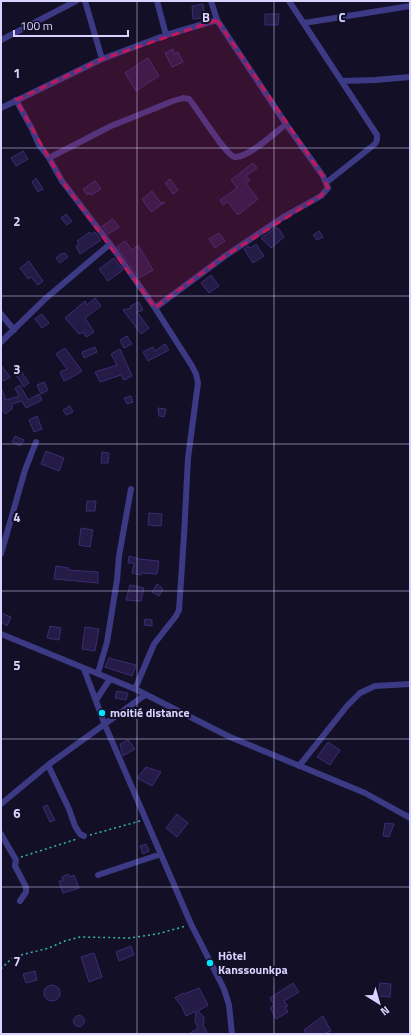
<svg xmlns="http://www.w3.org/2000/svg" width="411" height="1035" font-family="'Titillium Web',sans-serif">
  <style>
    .building { fill: #241b47; stroke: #3b2d73 }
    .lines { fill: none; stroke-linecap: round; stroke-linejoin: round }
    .path { stroke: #2fb8b0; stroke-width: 1.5; stroke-dasharray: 2 3; stroke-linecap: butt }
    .street { stroke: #3d3a85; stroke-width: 6 }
    .marked { fill: #c2185b; fill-opacity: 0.2; stroke: #c2185b; stroke-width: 3; stroke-dasharray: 8 5; stroke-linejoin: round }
    .grid { fill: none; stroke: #d9d4ff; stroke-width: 1; stroke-opacity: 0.55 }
    .poi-dot { fill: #00e5ff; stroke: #130f26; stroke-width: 1.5 }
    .labels { text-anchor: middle; stroke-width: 4; stroke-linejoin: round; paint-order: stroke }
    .poi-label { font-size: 12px; font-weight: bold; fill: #d9d4ff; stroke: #130f26; text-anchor: start }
    .grid-label { font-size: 13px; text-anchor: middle; font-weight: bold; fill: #d9d4ff; stroke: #130f26; stroke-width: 4; stroke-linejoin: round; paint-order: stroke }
  </style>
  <rect width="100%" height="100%" fill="#130f26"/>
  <path class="building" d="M203 4 205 18 193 19 192 6Z
    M265 14H279L278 25H265Z
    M173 49 175 54 178 52 183 62 172 67 165 53Z
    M148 58 159 76 136 91 125 73Z
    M23 151 28 159 16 166 11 158Z
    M253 163 257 168 246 176 250 180 246 183 258 199 238 215 228 202 223 205 220 200 237 188 231 180Z
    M36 178 43 189 38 192 32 182Z
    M170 179 178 190 173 194 165 183Z
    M95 181 101 189 91 195 90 193 87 195 83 189Z
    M152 191 161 203 165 202 151 212 142 199Z
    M66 214 72 221 67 225 61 218Z
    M113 219 119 227 108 234 102 226Z
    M276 227 278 229H279L284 237 271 248 261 238Z
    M319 231 323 237 317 240 313 235Z
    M90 232 92 234 95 232 101 240 80 254 76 246 79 244 77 241Z
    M219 233 225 241 215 248 209 239Z
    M125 241 132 250 138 245 153 270 139 278 117 247Z
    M256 244 264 256 253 263 244 249 248 246 250 248Z
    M62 253 63 254 65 253 68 257 60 263 56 258Z
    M114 258 123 270 108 281 99 269Z
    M29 261 43 281 38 285 31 277 28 279 20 268Z
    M211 275 219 286 209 293 201 283Z
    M95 298 101 306 85 318 94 332 86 337 83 332 79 334 65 318 85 301 87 305Z
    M139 302 143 310 137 312 149 328 141 334 123 310 131 308 130 306Z
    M42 314 49 323 42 328 35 319Z
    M127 336 132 344 124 348 120 340Z
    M165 344 169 350 148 361 143 352 153 347 155 351Z
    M95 347 97 352 84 358 82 352Z
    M65 348 82 371 74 376 64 381 60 372 67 369 56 354Z
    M120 349 132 376 124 380 121 375 100 382 95 372 117 365 111 354Z
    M1 365 10 377 4 381 1 378Z
    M21 371 29 383 24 387 16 375Z
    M44 382 48 390 41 394 37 385Z
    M20 385 28 400 39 394 42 400 26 408 22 401 12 404V409L5 414 1 408V387L6 400 19 396 15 388Z
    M131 396 133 402 127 404 124 398Z
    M70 406 73 412 66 415 63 410Z
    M158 408 166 409 164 417 159 416Z
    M37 416 42 429 34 432 29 420Z
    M15 436 24 440 20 446 12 442Z
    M46 451 64 458 59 471 41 464Z
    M102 452 109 453 108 463H101Z
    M87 501H96L95 511H86Z
    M149 513 162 514 161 526 148 525Z
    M81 528 93 530 90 547 79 545Z
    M129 556 139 559 159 561 157 574 141 573V575L132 573 134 563H128Z
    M56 566 69 568 68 570 98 572V583L54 579Z
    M157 584 163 589 159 596 152 592Z
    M130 585 144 588 141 601 126 600Z
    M1 613 11 617 7 626 1 622Z
    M145 619 152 620V626L144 625Z
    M50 626 61 628 59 640 47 638Z
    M85 627 99 629 95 651 82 649Z
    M109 658 136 665 132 676 105 667Z
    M117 691 128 693 126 700 115 698Z
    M128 740 135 749 123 756 120 744Z
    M328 742 340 750 330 765 317 757Z
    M146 767 161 772 152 786 137 778Z
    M47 805 55 820 50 822 43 807Z
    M177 814 188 823 177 837 166 828Z
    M385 823 394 824 389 837 383 836Z
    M146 844 149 851 143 854 140 846Z
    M68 874 70 877 74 875 79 888 63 893 59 881H63L62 877Z
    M131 946 134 955 119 961 116 952Z
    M94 953 102 977 89 982 81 957Z
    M35 971 37 980 26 983 23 974Z
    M293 983 299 992 284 1001 288 1006 285 1007 288 1012 276 1019 270 1008 274 1005 270 998Z
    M380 983 391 984 390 997 378 996Z
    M44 993a8 8 0 1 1 16 0a8 8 0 1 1-16 0Z
    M199 988 208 1005 198 1011 204 1017V1021L203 1025 208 1034H189L198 1028 195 1021 196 1011 186 1016 181 1005 175 998 183 993 184 994Z
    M73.5 1021a5.5 5.5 0 1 1 11 0a5.5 5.5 0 1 1-11 0Z
    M323 1016 331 1031 324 1034H306L304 1030Z"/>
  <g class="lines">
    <path class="path" d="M90 835 140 821
      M21 857 77 839
      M1 969 11 959 17 956 49 948 65 941 80 937 129 938 157 934 186 926"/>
    <path class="street" d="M85 1 102 59
      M157 1 166 35
      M289 1 377 135V140L375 144 327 182
      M304 23 410 6
      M1 40 76 1
      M342 81 375 80 410 77
      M16 100 32 129 39 145 49 158 62 181 110 244 155 308 225 256 285 216 321 196 328 188 323 176 286 124 217 20 211 1
      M1 108 102 59 166 35 217 20
      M49 158 111 126 173 101 183 98 189 99C197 108 226 156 235 157 248 158 276 132 286 124
      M1 314 14 330
      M1 342 45 299 110 244
      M1 554 25 470 36 442
      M1 634 135 689 230 737 365 793 410 818
      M84 669 105 725 191 924 224 989 229 1005 232 1034
      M98 673 107 642 117 580 119 556 131 489
      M135 689 154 644 176 616 179 610 184 536 188 458 198 383 196 374 192 366 155 308
      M96 700 110 679
      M48 765 69 809 75 826 80 834 84 836
      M299 766 347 706 360 693 375 686 410 684
      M1 804 48 765 145 695
      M1 834 16 860 15 866 26 887V892L20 901
      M98 875 161 854"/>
  </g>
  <path class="marked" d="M217 20 323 176 328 188 321 196 225 256 155 308 62 181 16 100 102 59Z"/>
  <path class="grid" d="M137 1V1034M274 1V1034M1 148H410M1 296H410M1 444H410M1 591H410M1 739H410M1 887H410"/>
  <g class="poi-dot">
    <circle cx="102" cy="713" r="4"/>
    <circle cx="210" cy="963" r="4"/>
  </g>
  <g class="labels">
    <g class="poi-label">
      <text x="110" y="717">moitié distance</text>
      <text x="218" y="960">Hôtel<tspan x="218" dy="14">Kanssounkpa</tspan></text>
    </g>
  </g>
  <g class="grid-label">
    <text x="206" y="22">B</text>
    <text x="342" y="22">C</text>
    <text x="17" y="78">1</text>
    <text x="17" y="226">2</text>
    <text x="17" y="374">3</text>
    <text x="17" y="522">4</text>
    <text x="17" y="670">5</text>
    <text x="17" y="818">6</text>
    <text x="17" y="966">7</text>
  </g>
  <rect width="411" height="1035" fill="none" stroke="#d9d4ff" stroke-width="4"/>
  <g transform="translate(379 1003) rotate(143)" stroke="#130f26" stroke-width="3" paint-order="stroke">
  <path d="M0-3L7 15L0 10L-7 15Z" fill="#d9d4ff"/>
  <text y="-6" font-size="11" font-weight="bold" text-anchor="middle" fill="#d9d4ff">N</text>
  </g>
  <path d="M14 30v6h114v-6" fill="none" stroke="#d9d4ff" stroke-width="2"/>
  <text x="20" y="30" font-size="12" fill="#d9d4ff" stroke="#130f26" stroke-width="3" paint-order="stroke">100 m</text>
</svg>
